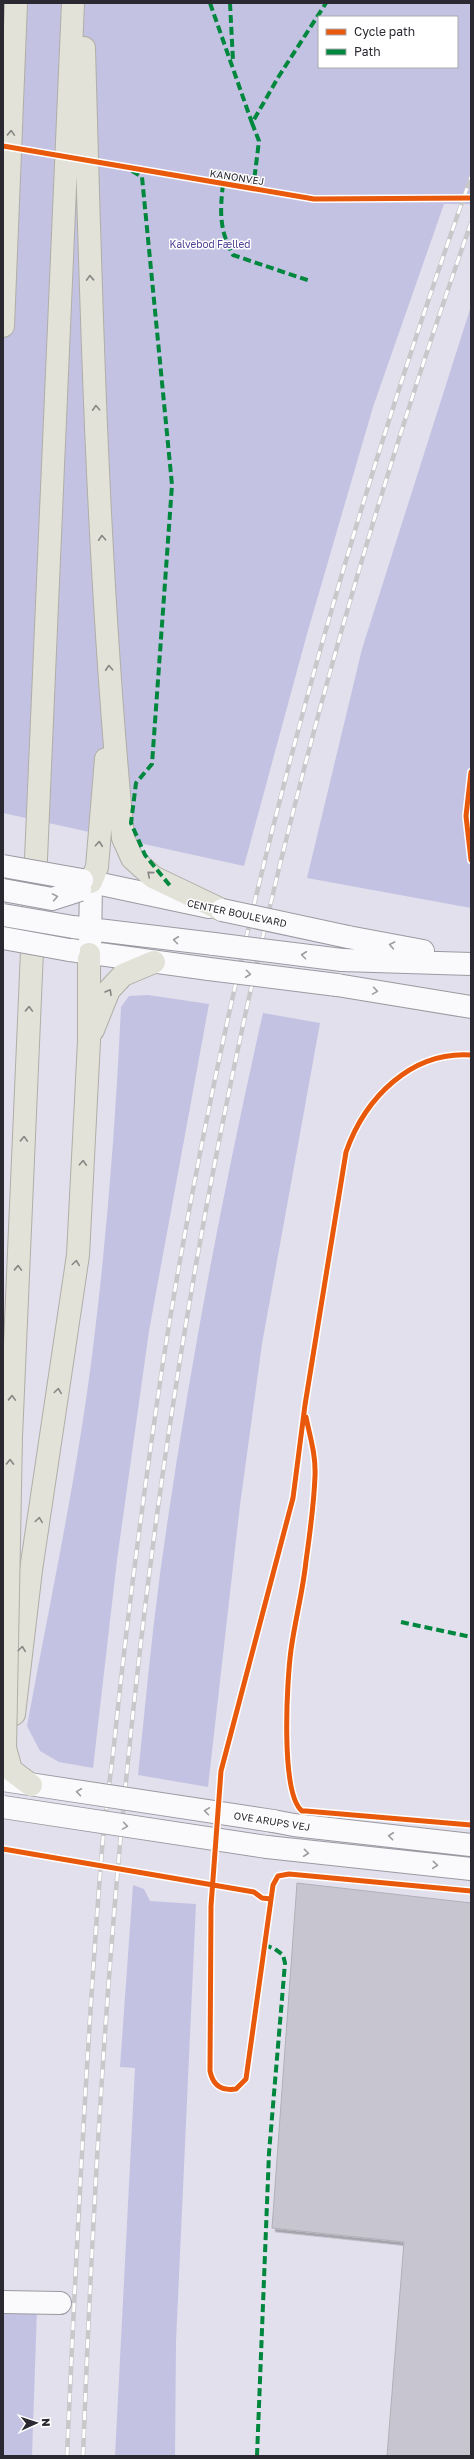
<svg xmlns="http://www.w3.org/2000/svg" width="474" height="2459" font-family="'Golos Text',sans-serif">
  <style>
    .green { fill: #c4c2e2; fill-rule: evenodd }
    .building { fill: #c7c6d0; stroke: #b1b0b9; filter: url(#shadow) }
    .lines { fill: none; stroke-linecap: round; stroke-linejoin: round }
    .minor-casing { stroke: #9b9aa2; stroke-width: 24 }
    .highway-casing { stroke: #b0aea7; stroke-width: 24 }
    .minor { stroke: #fafafc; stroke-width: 22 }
    .highway { stroke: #e3e2d8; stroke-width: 22 }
    .rail-casing { stroke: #c8c8cb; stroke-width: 4.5 }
    .rail { stroke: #fff; stroke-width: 3; stroke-dasharray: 9; stroke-linecap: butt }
    .minor-bridge-casing { stroke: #9b9aa2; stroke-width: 24; stroke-linecap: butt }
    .highway-bridge-casing { stroke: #b0aea7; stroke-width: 24; stroke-linecap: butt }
    .minor-bridge { stroke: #fafafc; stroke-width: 22 }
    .highway-bridge { stroke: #e3e2d8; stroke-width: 22 }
    .quiet { stroke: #00873e; stroke-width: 4; stroke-dasharray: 8 4; stroke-linecap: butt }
    .cycleway-casing { stroke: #fff; stroke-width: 8 }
    .cycleway { stroke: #e8590c; stroke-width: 5 }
    .oneway { stroke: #868684 }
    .oneway2 { stroke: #9c9ca1 }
    .labels { text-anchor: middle; stroke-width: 3; stroke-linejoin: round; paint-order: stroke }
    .street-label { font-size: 10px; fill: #2a2931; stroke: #fff }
    .park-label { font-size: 10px; fill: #504095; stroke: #fff }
  </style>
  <defs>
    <filter id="shadow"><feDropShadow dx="3.5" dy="3.5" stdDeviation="0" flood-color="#0004"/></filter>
  </defs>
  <rect width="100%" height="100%" fill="#e1e0ec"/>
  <path class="green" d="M3 3H471V204H444L373 407 307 634 244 866 3 813ZM319 17H457V67H319Z
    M471 306V908L307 878 362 649Z
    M148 995 209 1004 149 1331 117 1560 93 1768 59 1762 40 1751 27 1726C51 1595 80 1463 95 1331 108 1223 116 1115 121 1007L129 996Z
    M263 1013 320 1023 262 1344 240 1505 208 1787 138 1775C145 1708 151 1641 160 1574 186 1386 221 1198 263 1013Z
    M133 1885 144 1889 150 1901 196 1904 176 2342 175 2456H115L135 2068 120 2067Z
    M3 2308 37 2309 32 2456H3Z"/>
  <path class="building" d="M297 1883 471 1903V2456H387L404 2242 272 2228Z"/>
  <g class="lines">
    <g class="minor-casing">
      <path id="minor" d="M82 880 209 907
        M73 927 214 944
        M348 937 423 951
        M90 945 91 882
        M70 950 209 969
        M342 960 471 964
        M337 985 471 1007
        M273 1821 294 1825 471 1845
        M267 1847 471 1869
        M3 2302 60 2303"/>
    </g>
    <g class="highway-casing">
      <path id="highway" d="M84 48C91 312 98 576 123 838L132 858 153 877 222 910
        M3 326 16 3
        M91 882 97 867 106 759
        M93 1030 109 990 123 975 154 962
        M11 1437 73 3
        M14 1714 31 1570 78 1255 89 1041V954"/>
    </g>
    <use href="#minor" class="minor"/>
    <use href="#highway" class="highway"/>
    <g class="rail-casing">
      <path id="rail" d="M67 2456C76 2254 86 2051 102 1849 105 1814 110 1780 114 1745 127 1617 144 1490 163 1362 227 958 334 562 471 177
        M83 2456C96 2113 118 1770 169 1431 230 1019 333 615 471 223"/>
    </g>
    <use href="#rail" class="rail"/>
    <g class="minor-bridge-casing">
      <path id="minor-bridge" d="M3 866 82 880
        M3 890 52 899 80 890
        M222 910 348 937
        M3 915 73 927
        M3 938 69 950
        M214 944 342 960
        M209 969 337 985
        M3 1780 273 1821
        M3 1807 267 1847"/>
    </g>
    <g class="highway-bridge-casing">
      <path id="highway-bridge" d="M11 1437 5 1748 11 1770 31 1785"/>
    </g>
    <use href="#minor-bridge" class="minor-bridge"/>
    <use href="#highway-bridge" class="highway-bridge"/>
    <path class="quiet" d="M210 3 252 123
      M230 3 233 61
      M132 171 142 177 172 485 152 764 136 783 131 823 145 855 171 887
      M223 184C220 211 219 230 233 255L310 281
      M253 189 259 141 252 123 279 76 326 3
      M401 1622 471 1637
      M257 2456 269 2153 285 1963 283 1955 275 1949 265 1945"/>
    <g class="cycleway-casing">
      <path id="cycleway" d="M3 146 314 199 471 198
        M471 772 466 816 471 860
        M471 1055C411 1051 365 1098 346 1152L305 1405 293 1498 221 1771 211 1906 210 2071C213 2086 222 2091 236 2089L246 2079 273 1885 278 1876 289 1874 471 1891
        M306 1417C310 1437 316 1455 315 1476 314 1504 310 1533 306 1561 303 1591 295 1620 291 1650 287 1679 280 1793 302 1811H306L471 1825
        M3 1849 254 1892 262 1898 271 1899"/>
    </g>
    <use href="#cycleway" class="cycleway"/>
  </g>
  <defs><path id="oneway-chevron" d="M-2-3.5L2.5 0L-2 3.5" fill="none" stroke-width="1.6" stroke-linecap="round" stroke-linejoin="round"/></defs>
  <g class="oneway">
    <use href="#oneway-chevron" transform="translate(11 133) rotate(-88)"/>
    <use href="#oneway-chevron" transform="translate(90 278) rotate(-92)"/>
    <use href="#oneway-chevron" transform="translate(96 408) rotate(-93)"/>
    <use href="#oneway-chevron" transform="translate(102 538) rotate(-93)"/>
    <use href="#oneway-chevron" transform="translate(109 668) rotate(-93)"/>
    <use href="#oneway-chevron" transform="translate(99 844) rotate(-85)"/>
    <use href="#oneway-chevron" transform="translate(150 874) rotate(-140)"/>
    <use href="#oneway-chevron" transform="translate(109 992) rotate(-60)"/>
    <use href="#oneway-chevron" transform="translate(29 1009) rotate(-88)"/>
    <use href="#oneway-chevron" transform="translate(24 1139) rotate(-88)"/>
    <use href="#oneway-chevron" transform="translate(83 1163) rotate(-87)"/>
    <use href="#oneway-chevron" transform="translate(76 1263) rotate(-82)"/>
    <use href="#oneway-chevron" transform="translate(18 1268) rotate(-88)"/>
    <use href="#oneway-chevron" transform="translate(58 1391) rotate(-82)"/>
    <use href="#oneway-chevron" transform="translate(12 1398) rotate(-88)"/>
    <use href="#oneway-chevron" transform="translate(10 1462) rotate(-89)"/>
    <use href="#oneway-chevron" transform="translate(39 1520) rotate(-82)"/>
    <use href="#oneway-chevron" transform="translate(22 1649) rotate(-83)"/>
  </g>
  <g class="oneway2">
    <use href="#oneway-chevron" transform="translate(55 897) rotate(-10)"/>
    <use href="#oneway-chevron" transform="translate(176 940) rotate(-173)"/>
    <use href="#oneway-chevron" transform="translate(392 945) rotate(-169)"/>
    <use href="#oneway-chevron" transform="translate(304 955) rotate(-173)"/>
    <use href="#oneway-chevron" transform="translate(248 974) rotate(7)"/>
    <use href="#oneway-chevron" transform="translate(375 991) rotate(9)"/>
    <use href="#oneway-chevron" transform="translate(79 1792) rotate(-172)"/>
    <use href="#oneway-chevron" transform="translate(207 1811) rotate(-172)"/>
    <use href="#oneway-chevron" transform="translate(125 1826) rotate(9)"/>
    <use href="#oneway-chevron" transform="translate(391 1836) rotate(-174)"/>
    <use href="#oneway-chevron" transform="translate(306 1853) rotate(6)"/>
    <use href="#oneway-chevron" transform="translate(435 1865) rotate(5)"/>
  </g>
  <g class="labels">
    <g class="street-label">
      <text transform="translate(237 177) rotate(9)" y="4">KANONVEJ</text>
      <text transform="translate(237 913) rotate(12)" y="4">CENTER BOULEVARD</text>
      <text transform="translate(272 1821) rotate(9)" y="4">OVE ARUPS VEJ</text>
    </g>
    <g class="park-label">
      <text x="210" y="248">Kalvebod Fælled</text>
    </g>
  </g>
  <rect width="474" height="2459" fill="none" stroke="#2a2931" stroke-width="8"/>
  <rect x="318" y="16" width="140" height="52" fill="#ffffff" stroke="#aaa9ad"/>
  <rect x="326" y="29" width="20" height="6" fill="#e8590c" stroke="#aaa9ad"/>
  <text x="354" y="36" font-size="12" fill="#2a2931">Cycle path</text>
  <rect x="326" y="49" width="20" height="6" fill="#00873e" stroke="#aaa9ad"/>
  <text x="354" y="56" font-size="12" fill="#2a2931">Path</text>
  <g transform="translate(36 2423) rotate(87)" stroke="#ffffff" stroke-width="3" paint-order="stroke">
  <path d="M0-3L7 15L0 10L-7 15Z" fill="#2a2931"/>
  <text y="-6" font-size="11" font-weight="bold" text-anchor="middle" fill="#2a2931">N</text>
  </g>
</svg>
